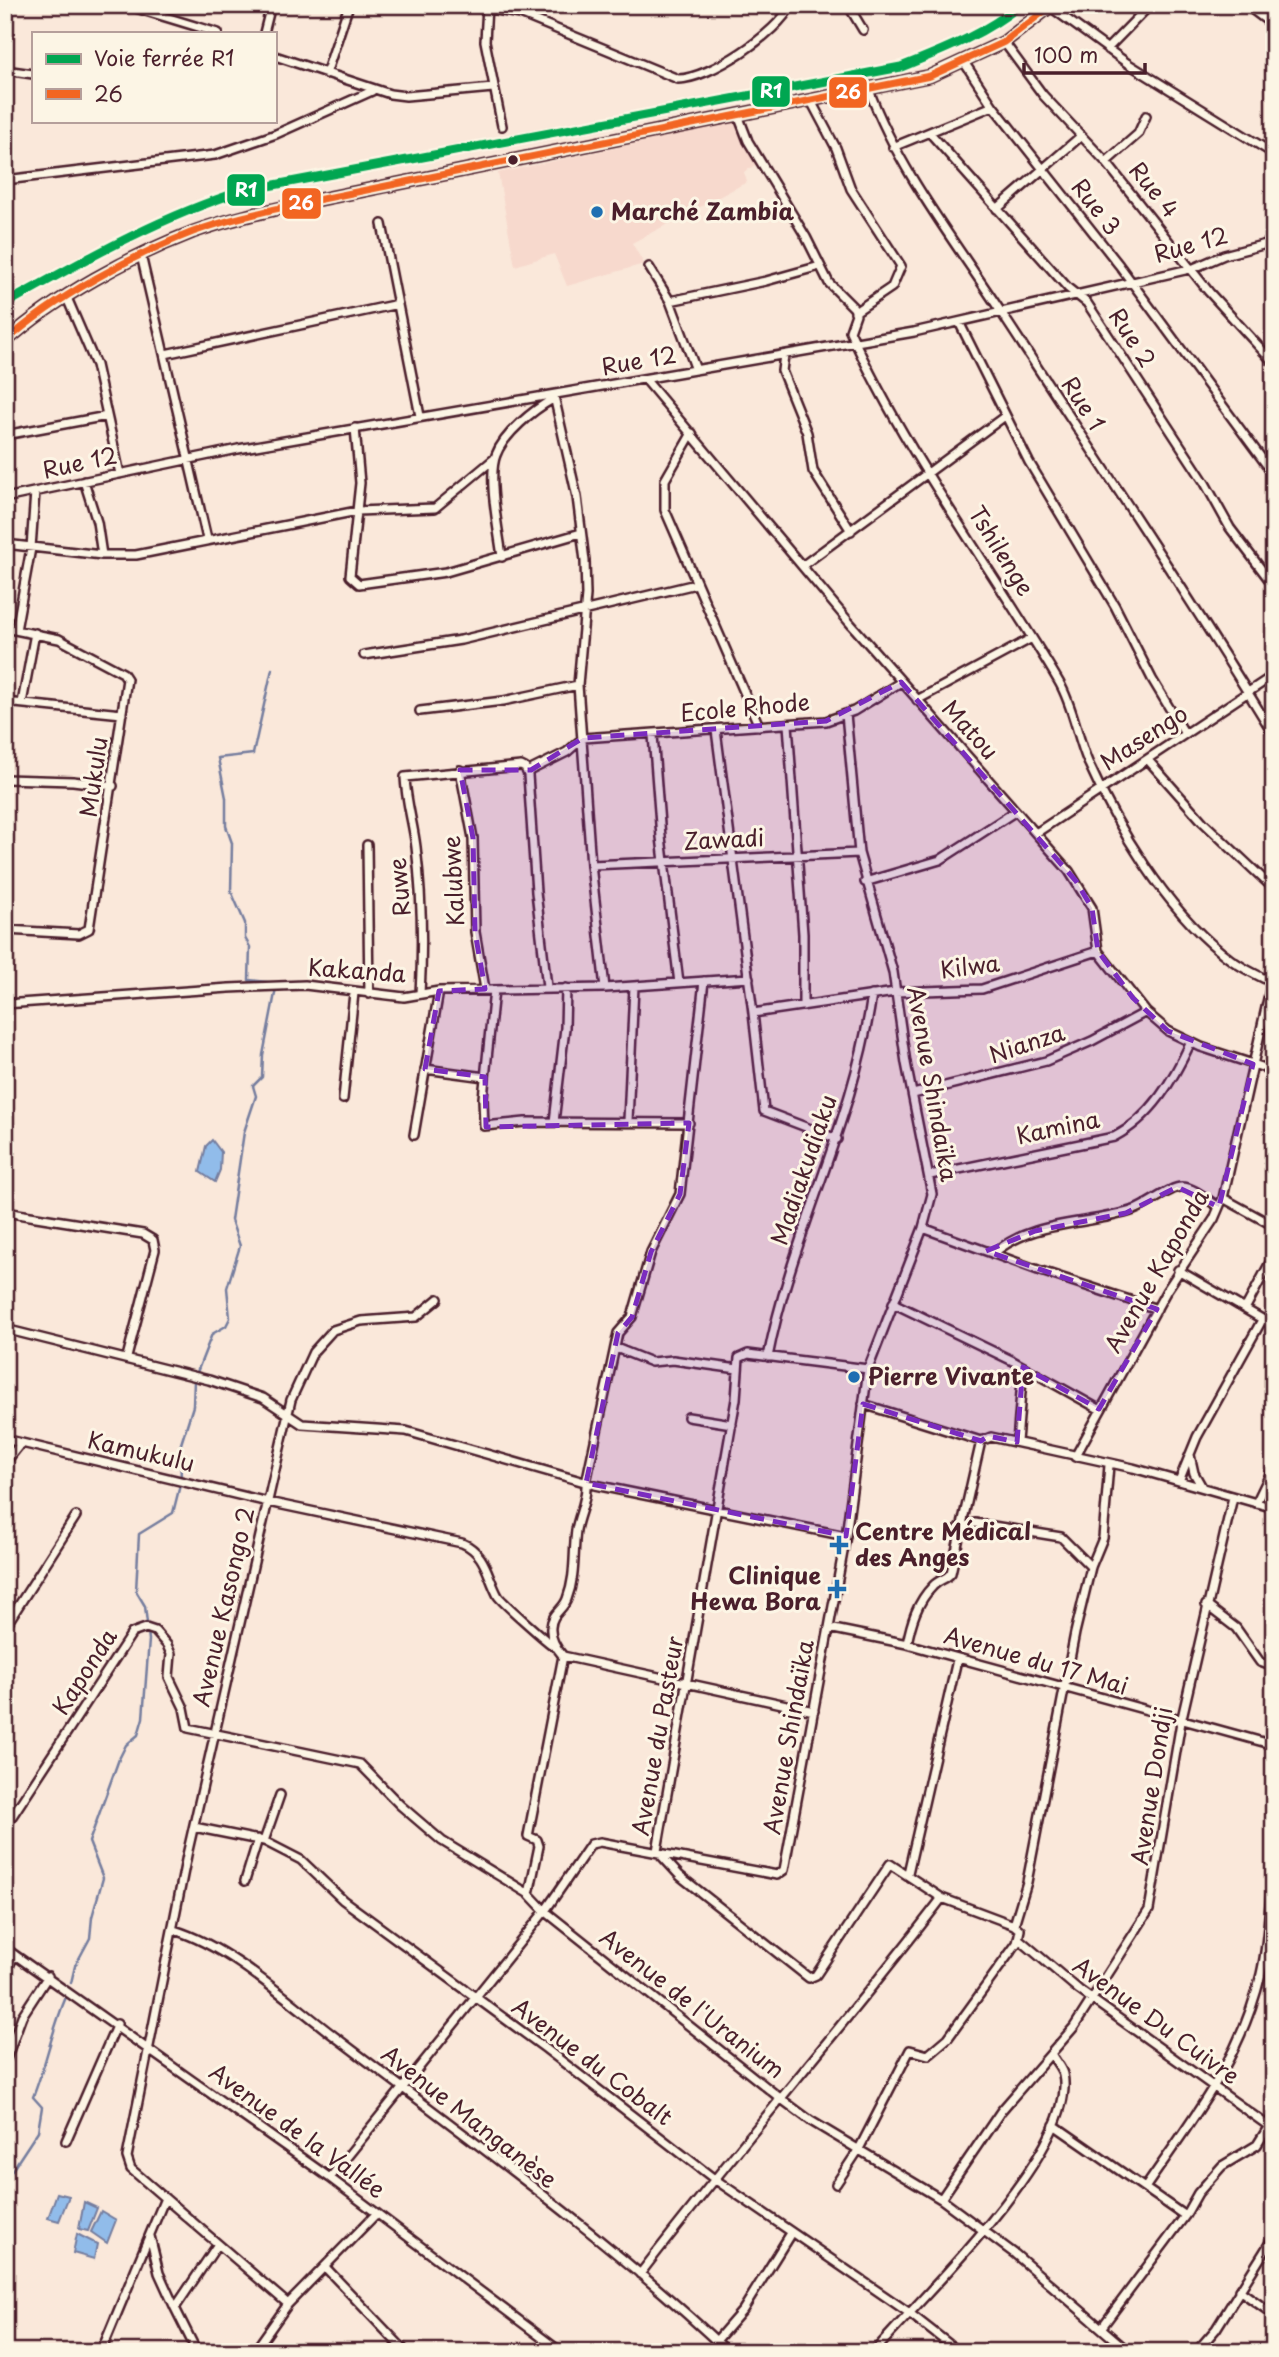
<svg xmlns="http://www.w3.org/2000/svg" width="1279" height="2357" font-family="'Playpen Sans',sans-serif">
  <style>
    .built { fill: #f7d9cd }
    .water { fill: #91bcea; stroke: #757d9e; stroke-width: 2 }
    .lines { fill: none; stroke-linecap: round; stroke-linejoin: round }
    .stream { stroke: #757d9e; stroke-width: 2.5 }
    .minor-casing { stroke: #4a1f2b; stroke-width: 12 }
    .secondary-casing { stroke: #4a1f2b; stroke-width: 15 }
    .minor { stroke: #fcf5e5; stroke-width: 7 }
    .secondary { stroke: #fcf5e5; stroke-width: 10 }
    .bus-1-casing { stroke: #fcf5e5; stroke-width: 12 }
    .bus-1 { stroke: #f26522; stroke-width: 7 }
    .rail-1-casing { stroke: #fcf5e5; stroke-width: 14 }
    .rail-1 { stroke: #00a651; stroke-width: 9 }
    .marked { fill: #7b2cbf; fill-opacity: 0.2; stroke: #7b2cbf; stroke-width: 5; stroke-dasharray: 14 9; stroke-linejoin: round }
    .bus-dot { fill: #4a1f2b; stroke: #fcf5e5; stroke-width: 2.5 }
    .poi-dot { fill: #1f6fb2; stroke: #fcf5e5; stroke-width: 2.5 }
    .labels { text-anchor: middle; stroke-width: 6; stroke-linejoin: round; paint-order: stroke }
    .street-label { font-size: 23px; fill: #4a1f2b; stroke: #fcf5e5 }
    .poi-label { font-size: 23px; font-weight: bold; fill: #4a1f2b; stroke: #fcf5e5; text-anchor: start }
    .line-badge { stroke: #fcf5e5; stroke-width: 2.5 }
    .badge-label { font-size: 19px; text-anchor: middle; font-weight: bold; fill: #fff }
  </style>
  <rect width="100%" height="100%" fill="#fae8da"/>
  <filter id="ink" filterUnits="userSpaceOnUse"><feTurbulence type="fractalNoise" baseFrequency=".0143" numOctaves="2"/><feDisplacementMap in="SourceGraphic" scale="14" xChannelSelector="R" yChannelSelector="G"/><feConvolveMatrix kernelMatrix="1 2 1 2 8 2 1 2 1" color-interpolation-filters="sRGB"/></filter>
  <g filter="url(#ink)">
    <path class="built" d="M735 122 758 163 744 172 747 182 632 243 644 264 567 286 554 254 515 266 498 173Z"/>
    <path class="water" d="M212 1140 221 1152 220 1170 215 1182 200 1172 206 1146Z
      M57 2193 69 2196 59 2221 48 2218Z
      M84 2202 97 2208 88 2231 79 2229Z
      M101 2211 116 2220 107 2243 91 2232Z
      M77 2234 97 2244 94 2259 73 2253Z"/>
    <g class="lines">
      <path class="stream" d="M71 1983 75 1966 90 1938 92 1917 103 1878 89 1842 119 1759 126 1745 138 1735 143 1718 149 1640 145 1606 136 1591 139 1534 173 1513 181 1481 180 1447 193 1406 194 1380 212 1334 226 1326 230 1318 227 1288 240 1246 231 1220 244 1132 256 1096 253 1086 262 1077 263 1055 277 983 249 980 250 947 245 938V923L231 891 232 843 226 826V798L218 758 253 754 272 669
        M5 2181 38 2131 42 2107 33 2097C46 2064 52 2030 66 1997"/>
      <g class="minor-casing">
        <path id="minor" d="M126 5 218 33
          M464 5 520 14 678 79C709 79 778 33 791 5
          M848 5 863 30
          M1246 5 1274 26
          M487 6 485 41 502 126
          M1049 6 1127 63 1274 154
          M5 19 8 5
          M264 33 271 5
          M1004 42 1043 95 1106 162 1209 292 1274 363
          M1107 49 1150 5
          M275 56 390 94 406 96 493 88
          M964 62 993 106 1119 265 1274 475
          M5 70 33 74
          M326 74 349 5
          M869 90C899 171 954 240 1001 312 1093 453 1187 592 1274 735
          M811 101 836 148 851 189 901 266 892 287 855 312
          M738 115 748 141 806 237 829 283 854 308 856 314 850 331C906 455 990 565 1059 682 1073 706 1077 736 1088 762 1117 827 1165 907 1221 952 1236 965 1253 973 1271 982
          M930 133 1068 288 1087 303 1205 483 1230 528 1274 586
          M893 147 993 106
          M1106 162 1138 134 1146 116
          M5 180 215 155 276 134 372 91
          M997 209 1081 136
          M382 224 420 416
          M141 255 207 539
          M649 267 670 301 696 370
          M67 298 96 365 120 474
          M670 301 766 281 820 266
          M959 322 1029 462 1115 606 1152 679 1185 734
          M165 354 398 304
          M784 355 782 371 807 433 813 471 851 531
          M645 379 849 622 1069 871 1092 908 1098 951 1146 1012 1168 1031 1201 1047 1274 1071
          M554 396 577 497 585 561 586 595 578 685 591 865 605 988
          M355 428 360 483 350 576 359 584 446 572 581 533
          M692 433 665 480V510L759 726
          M5 435 107 416
          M84 481 97 522 102 555
          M5 498 238 449 914 332 1194 268 1224 255 1274 242
          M5 544 102 555H136L357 511 435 508 494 459
          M502 557C499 532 487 477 496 455 504 434 533 410 553 399
          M802 566 1005 416
          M5 628 59 639 123 673 127 679 89 929 79 934 5 930
          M16 630 31 548 35 492
          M364 655 461 640 696 584
          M917 700 1032 638
          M5 702 122 714
          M22 703 35 633
          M420 711 503 701 578 685
          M788 724 803 934V1006
          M716 730 753 1013 895 992 982 989 1098 951
          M653 735 661 837 679 983
          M1148 760 1203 822 1274 889
          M460 770 473 838 475 932 485 989
          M527 772 567 752 583 738 826 721 854 711 901 682
          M5 779 73 781 113 786
          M1036 833 1274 675
          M367 845 369 994
          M591 865 859 853
          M865 882 940 860 1016 811
          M704 981 680 1194 651 1252 632 1317 618 1333 586 1483C587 1501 579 1513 576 1530 573 1554 576 1576 567 1599 563 1610 552 1613 551 1627 550 1637 556 1648 563 1656L814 1711
          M494 990 483 1098 484 1126 525 1122 689 1123
          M420 994C423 944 422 896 416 847 413 822 406 802 405 777L521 766 525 768 528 775 536 892 547 987
          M5 1004 229 988 305 985 404 997 439 991 605 988 749 978
          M753 1013 764 1111 837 1139
          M425 1069 485 1077
          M913 1094 1046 1061 1092 1041 1146 1012
          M343 1099 354 993
          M628 1121 634 986
          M554 1122 565 1028 566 988
          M414 1135 439 991
          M930 1175 1114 1137C1152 1117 1173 1080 1191 1042
          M1223 1198 1274 1226
          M5 1212 143 1234 153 1240 155 1250 127 1357
          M923 1228 1038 1270 1157 1309
          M993 1254C1033 1219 1087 1226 1134 1210 1147 1206 1171 1186 1182 1187 1194 1187 1209 1201 1219 1207
          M1178 1270 1274 1326
          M893 1303 1013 1361 1099 1409
          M1245 1309 1274 1255
          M5 1329 209 1380 263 1398 302 1424 406 1431 595 1485 846 1536
          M616 1348 651 1362 673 1360 738 1369
          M768 1357C792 1233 854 1121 872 995
          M868 1369 748 1354 739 1358 736 1399 657 1851 680 1876 809 1978 816 1975 890 1864 942 1898 1014 1925
          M863 1404 981 1441 991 1437 1042 1448 1133 1468 1274 1508
          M688 1417 732 1424
          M5 1439 268 1502 462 1543C486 1553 487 1576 498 1596 502 1602 548 1643 555 1647
          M1017 1442 1023 1367
          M1190 1455 1194 1473 1202 1487
          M1075 1457 1167 1290 1214 1219 1223 1198 1274 972
          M5 1463 21 1443
          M1179 1481 1197 1437 1262 1320
          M1256 1503 1274 1466
          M959 1528 975 1523 1061 1537 1091 1567
          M1206 1605 1236 1628 1260 1662 1274 1667
          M5 1627 76 1516
          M829 1628 907 1644 1274 1745
          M907 1644C911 1623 917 1602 933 1586 939 1579 946 1580 951 1573L981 1441
          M5 1827 132 1633 146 1628 155 1631 167 1645 171 1654 169 1677 184 1708 188 1728 360 1764 400 1805 442 1841 529 1894 545 1911 780 2098 811 2121 941 2199 1015 2254 1129 2352
          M194 1827 264 1841 301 1860 343 1900 546 2049 713 2178 908 2312 959 2352
          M264 1841 280 1795
          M908 1873 957 1660
          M245 1881 258 1839
          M529 1894 539 1846 537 1840 528 1836 563 1656
          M1014 1925 1027 1882 1075 1633 1091 1567 1103 1538 1109 1465
          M174 1930C233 1948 292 2005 342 2042 471 2140 610 2240 728 2352
          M1019 1939 1079 1990 1274 2130
          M5 1948 330 2178 561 2352
          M5 1972 15 1955
          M5 2062 22 2016 48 1976
          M1054 2125 1185 2216
          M66 2141 117 2024
          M330 2178 545 1911 591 1844 600 1842 777 1875 784 1870 846 1536 868 1369 923 1228 932 1194 906 1063 893 972 859 853 846 714
          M836 2184 859 2149 910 2050 928 2055 948 2038 1017 1943 1020 1930 1014 1925
          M1145 2188C1193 2118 1241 2059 1261 1974 1269 1941 1268 1907 1274 1873
          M941 2199 1001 2111 1074 2027 1149 1910 1181 1722 1233 1497
          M150 2236 159 2273 175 2308
          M325 2267 406 2352
          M640 2274C738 2146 844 2026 942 1898
          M1239 2290 1274 2315
          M288 2304 131 2169 127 2157 187 1855 291 1400 313 1352 333 1330 361 1321 416 1317 438 1299
          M1102 2327 1185 2216 1198 2193 1222 2166 1257 2145 1269 2126
          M716 2341 743 2310 791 2233
          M101 2352 165 2198
          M197 2352 175 2308 218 2244
          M254 2352 288 2304 376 2214
          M874 2352C921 2297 1079 2148 1063 2074 1061 2067 1055 2061 1052 2055
          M1196 2352 1216 2329 1274 2236"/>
      </g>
      <g class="secondary-casing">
        <path id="secondary" d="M5 342C55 297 131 256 193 232 232 218 272 210 312 201L930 76 1004 42 1052 5"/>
      </g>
      <use href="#minor" class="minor"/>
      <use href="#secondary" class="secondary"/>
      <g class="bus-1-casing">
        <path id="bus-1" d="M5 342C55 297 131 256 193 232 232 218 272 210 312 201L930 76 1004 42 1052 5"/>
      </g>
      <use href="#bus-1" class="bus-1"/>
      <g class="rail-1-casing">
        <path id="rail-1" d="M5 304C83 261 157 218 242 191L901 67C943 50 985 34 1020 5"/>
      </g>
      <use href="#rail-1" class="rail-1"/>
    </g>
  </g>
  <path class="marked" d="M901 682 1076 881 1092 908 1098 951 1133 998 1168 1031 1253 1064 1219 1207 1177 1187 1126 1213 1035 1231 986 1251 1157 1309 1099 1409 1023 1367 1017 1442 988 1436 981 1441 863 1404 846 1536 586 1483 618 1333 632 1317 651 1252 680 1194 689 1123 486 1127 485 1077 425 1069 439 991 485 989 475 932 473 838 460 770H531L583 738 826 721Z"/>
  <circle class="bus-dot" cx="513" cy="160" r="6"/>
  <g class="poi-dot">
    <circle cx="597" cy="212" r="7"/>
    <circle cx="854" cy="1377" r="7"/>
    <path d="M835.5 1534.5h7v7h7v7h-7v7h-7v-7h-7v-7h7z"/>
    <path d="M833.5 1578.5h7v7h7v7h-7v7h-7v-7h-7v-7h7z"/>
  </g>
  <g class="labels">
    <g class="street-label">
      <text transform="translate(1154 190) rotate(51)" y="8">Rue 4</text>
      <text transform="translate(1096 207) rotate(52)" y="8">Rue 3</text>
      <text transform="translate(1191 245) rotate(-16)" y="8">Rue 12</text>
      <text transform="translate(1132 338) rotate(57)" y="8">Rue 2</text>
      <text transform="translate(639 361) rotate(-10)" y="8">Rue 12</text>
      <text transform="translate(1083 404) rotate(57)" y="8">Rue 1</text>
      <text transform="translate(80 463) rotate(-12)" y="8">Rue 12</text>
      <text transform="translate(1001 551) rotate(58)" y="8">Tshilenge</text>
      <text transform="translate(745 708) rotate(-5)" y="8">Ecole Rhode</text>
      <text transform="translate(970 730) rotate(48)" y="8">Matou</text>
      <text transform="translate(1144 738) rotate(-33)" y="8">Masengo</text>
      <text transform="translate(94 777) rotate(-82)" y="8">Mukulu</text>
      <text transform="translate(724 840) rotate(-3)" y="8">Zawadi</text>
      <text transform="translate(454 881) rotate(-93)" y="8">Kalubwe</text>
      <text transform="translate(400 887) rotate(-95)" y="8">Ruwe</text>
      <text transform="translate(970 967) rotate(-7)" y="8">Kilwa</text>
      <text transform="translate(357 971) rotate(4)" y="8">Kakanda</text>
      <text transform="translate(1027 1044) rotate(-18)" y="8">Nianza</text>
      <text transform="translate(932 1084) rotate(80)" y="8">Avenue Shindaïka</text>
      <text transform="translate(1058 1128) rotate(-12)" y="8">Kamina</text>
      <text transform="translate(804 1170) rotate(-71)" y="8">Madiakudiaku</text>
      <text transform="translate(1157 1271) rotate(-60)" y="8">Avenue Kaponda</text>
      <text transform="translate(141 1452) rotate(13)" y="8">Kamukulu</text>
      <text transform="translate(224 1607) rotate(-77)" y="8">Avenue Kasongo 2</text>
      <text transform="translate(1036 1661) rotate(16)" y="8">Avenue du 17 Mai</text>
      <text transform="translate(85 1672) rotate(-57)" y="8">Kaponda</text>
      <text transform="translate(658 1736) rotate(-80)" y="8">Avenue du Pasteur</text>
      <text transform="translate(789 1737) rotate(-80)" y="8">Avenue Shindaïka</text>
      <text transform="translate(1152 1786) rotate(-81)" y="8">Avenue Dondji</text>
      <text transform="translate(692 2004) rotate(38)" y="8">Avenue de l'Uranium</text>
      <text transform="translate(1156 2021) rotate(36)" y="8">Avenue Du Cuivre</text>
      <text transform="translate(592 2062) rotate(37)" y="8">Avenue du Cobalt</text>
      <text transform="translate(469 2117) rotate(38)" y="8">Avenue Manganèse</text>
      <text transform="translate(297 2131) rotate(36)" y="8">Avenue de la Vallée</text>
    </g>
    <g class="poi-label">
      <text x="611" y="220">Marché Zambia</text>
      <text x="868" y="1385">Pierre Vivante</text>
      <text x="855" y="1540">Centre Médical<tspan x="855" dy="26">des Anges</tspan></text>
      <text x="821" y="1584" text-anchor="end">Clinique<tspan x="821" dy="26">Hewa Bora</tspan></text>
    </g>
  </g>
  <g class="line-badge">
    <rect x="751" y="75" width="40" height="33" rx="7" fill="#00a651"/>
    <rect x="828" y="76" width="40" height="33" rx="7" fill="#f26522"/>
    <rect x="226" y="173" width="40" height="34" rx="7" fill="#00a651"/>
    <rect x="281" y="187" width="41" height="33" rx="7" fill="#f26522"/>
  </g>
  <g class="badge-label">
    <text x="771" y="98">R1</text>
    <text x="848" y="99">26</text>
    <text x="246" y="197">R1</text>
    <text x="301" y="210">26</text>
  </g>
  <rect width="1279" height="2357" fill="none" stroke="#fcf5e5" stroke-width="28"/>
  <rect x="14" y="14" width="1251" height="2329" fill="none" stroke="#4a1f2b" stroke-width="2.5" filter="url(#ink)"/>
  <rect x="32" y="32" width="245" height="91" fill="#fcf5e5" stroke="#b59f9b" stroke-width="2"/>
  <rect x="46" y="54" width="35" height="10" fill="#00a651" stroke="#b59f9b" stroke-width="2"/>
  <text x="94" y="66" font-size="21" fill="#4a1f2b">Voie ferrée R1</text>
  <rect x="46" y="89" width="35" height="10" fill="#f26522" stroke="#b59f9b" stroke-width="2"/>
  <text x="94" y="102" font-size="21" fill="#4a1f2b">26</text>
  <path d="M1024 63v10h121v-10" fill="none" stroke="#4a1f2b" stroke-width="3.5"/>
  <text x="1034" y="63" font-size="21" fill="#4a1f2b" stroke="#fcf5e5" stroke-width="5" paint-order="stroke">100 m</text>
</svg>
